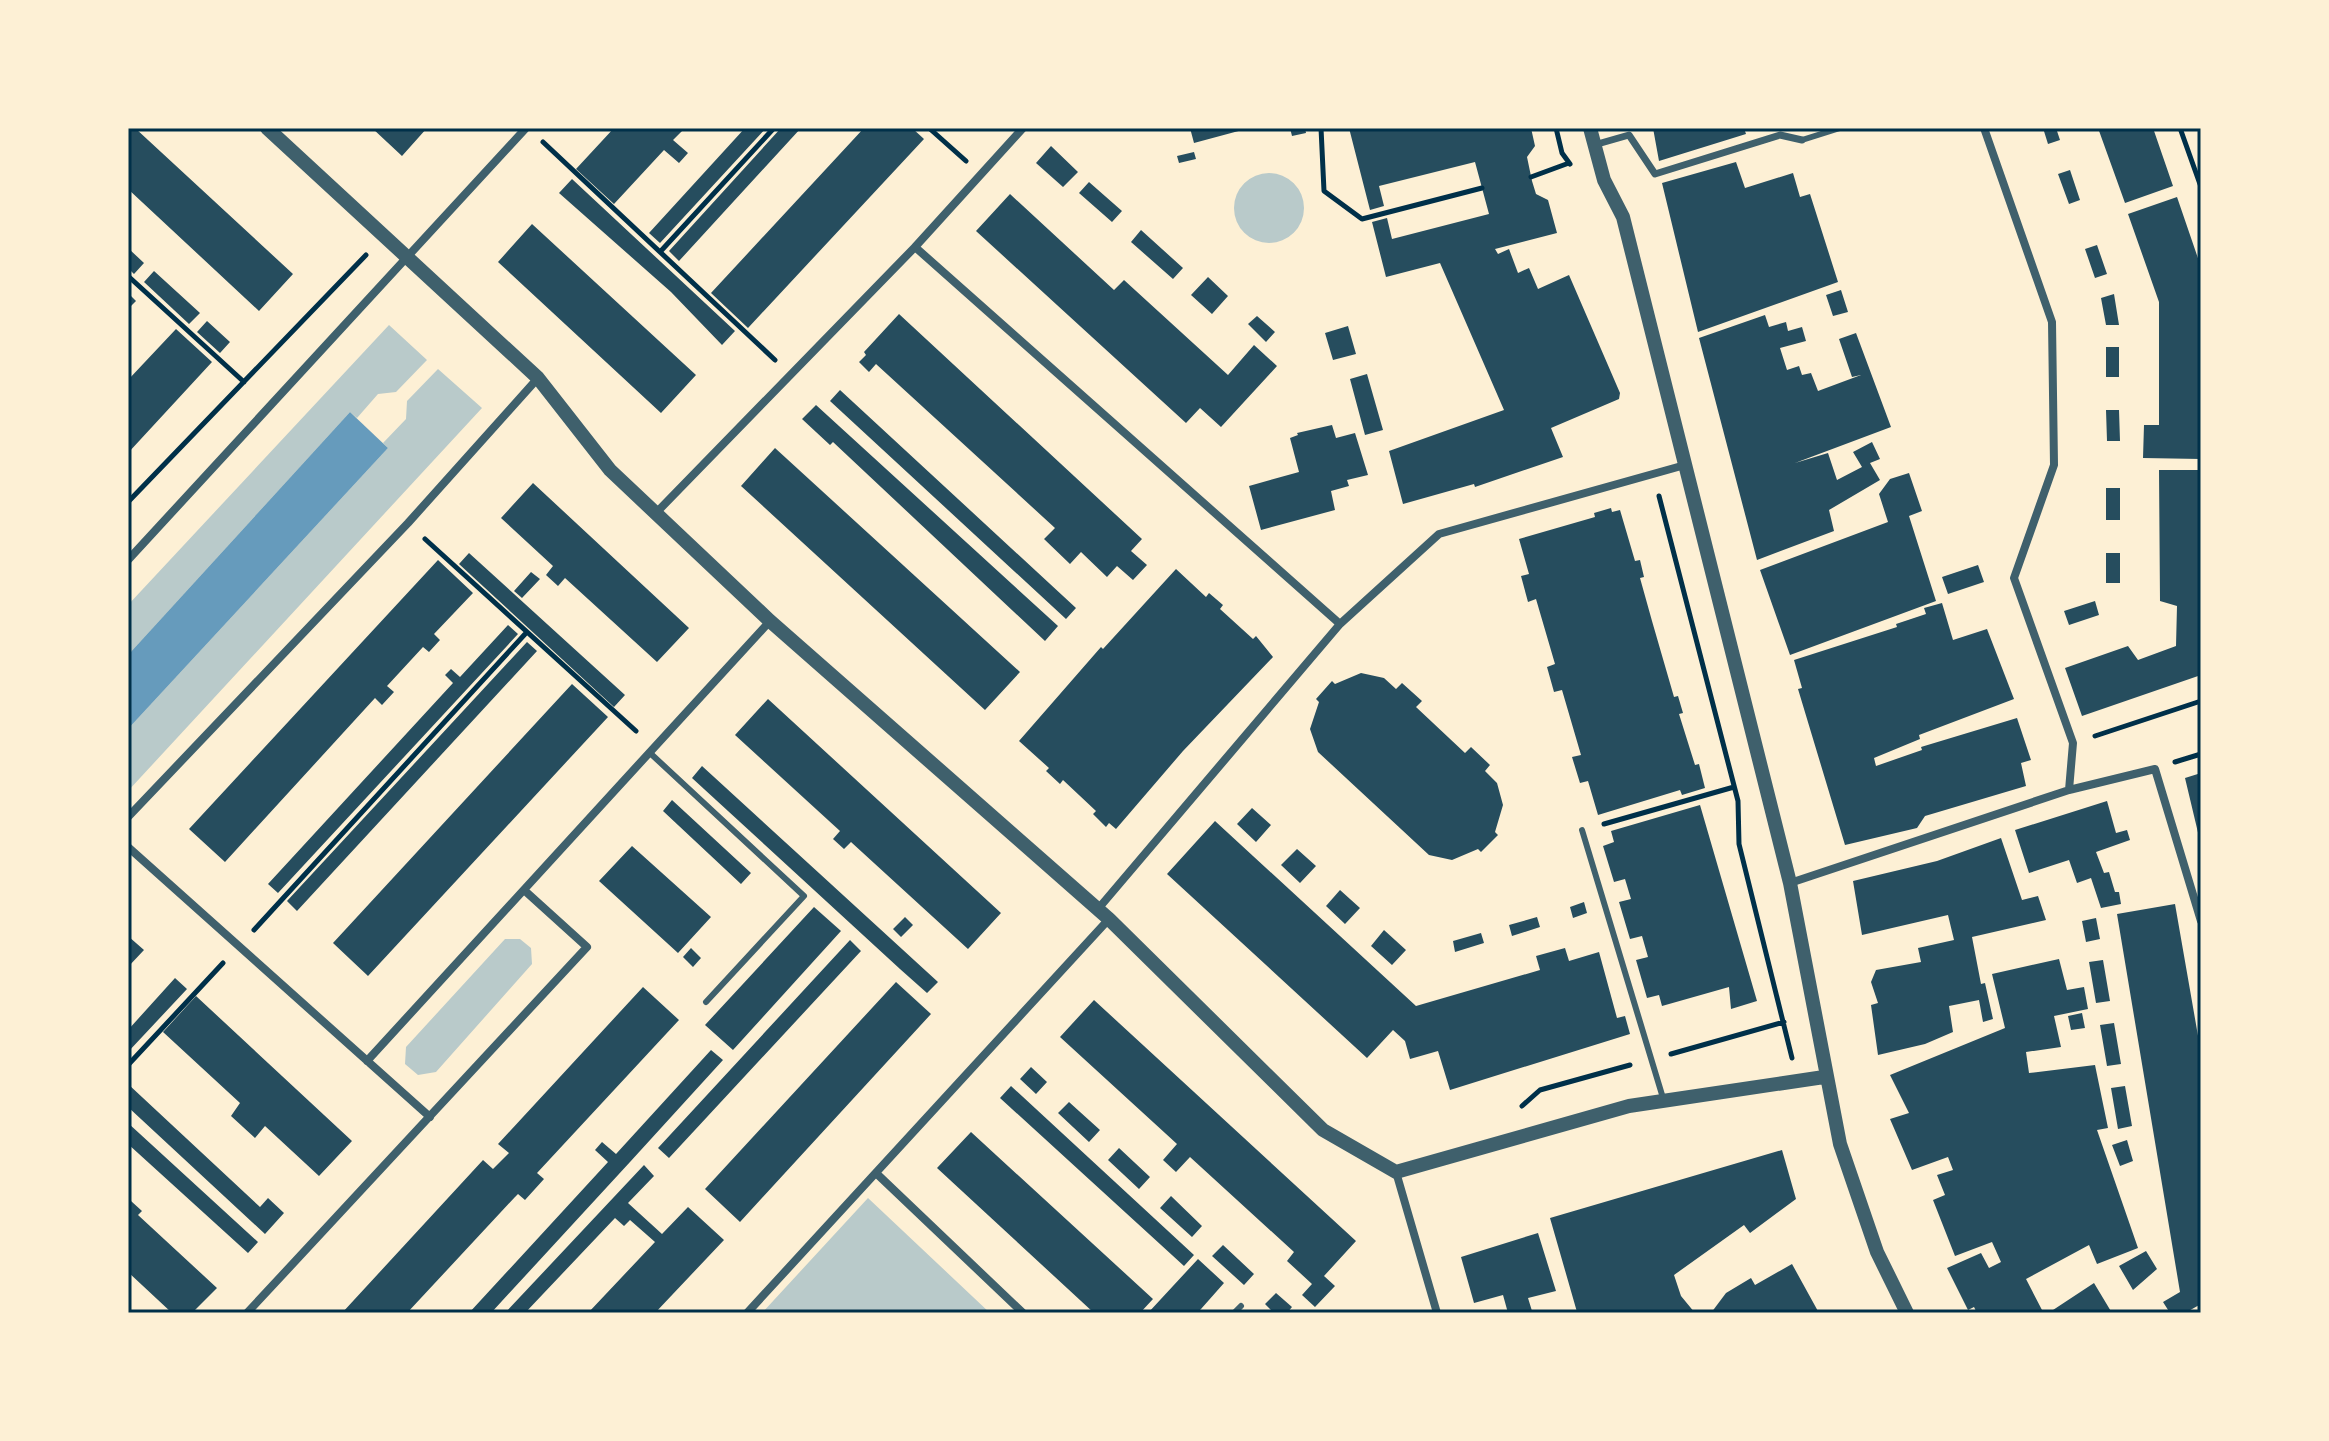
<svg xmlns="http://www.w3.org/2000/svg" width="2329" height="1441" font-family="Ubuntu,sans-serif">
  <style>
    .green { fill: #b9caca }
    .water { fill: #669bbc }
    .building { fill: #264d5e }
    .lines { fill: none; stroke-linecap: round; stroke-linejoin: round }
    .path { stroke: #003049; stroke-width: 5 }
    .service { stroke: #3f606c; stroke-width: 6 }
    .pedestrian { stroke: #3f606c; stroke-width: 7 }
    .minor { stroke: #3f606c; stroke-width: 8 }
    .tertiary { stroke: #3f606c; stroke-width: 14 }
    .neatline { fill: none; stroke: #003049; stroke-width: 3 }
  </style>
  <rect width="100%" height="100%" fill="#fdf0d5"/>
  <path class="green" d="M1234 208a35 35 0 1 1 70 0a35 35 0 1 1-70 0Z
    M389 325 427 360 396 392 378 394 357 418 350 412 128 655V605Z
    M438 369 482 408 128 791V729L388 448 383 443 406 419 407 401Z
    M505 939H520L531 948 532 964 436 1072 418 1075 405 1064 406 1047Z
    M868 1198 990 1313H762Z"/>
  <path class="water" d="M350 412 388 448 128 729V655Z"/>
  <path class="building" d="M128 128H135L293 274 259 311 128 189Z
    M372 128H427L402 156Z
    M614 128H685L673 140 688 153 679 163 664 150 614 204 576 169Z
    M745 128H766L660 243 649 233Z
    M781 128H801L679 261 669 251Z
    M864 128H912L924 139 748 328 711 293Z
    M1190 128H1246V129L1194 143Z
    M1290 128H1305L1306 133 1292 136Z
    M1349 128H1531L1535 146 1527 157 1532 181 1536 194 1548 200 1557 233 1495 249 1498 254 1509 249 1518 273 1529 268 1538 289 1569 275 1620 393 1619 399 1551 428 1563 457 1475 487 1474 484 1403 504 1389 451 1504 410 1440 263 1386 277 1372 222 1387 218 1392 239 1489 214 1475 162 1379 186 1384 206 1370 210Z
    M1653 128H1744L1746 134 1659 161Z
    M2043 128H2056L2060 140 2048 144Z
    M2098 128H2153L2173 186 2125 203Z
    M1051 146 1078 172 1063 187 1036 163Z
    M1194 152 1196 159 1179 163 1177 156Z
    M1736 162 1745 188 1793 173 1800 197 1810 194 1838 282 1698 332 1662 183Z
    M2070 170 2080 200 2069 204 2058 174Z
    M572 179 735 331 722 345 671 292 559 193Z
    M1089 182 1122 211 1112 222 1079 193Z
    M1010 194 1114 290 1124 280 1228 375 1254 345 1277 366 1221 427 1200 408 1186 423 976 231Z
    M2177 197 2201 267V459L2143 458 2144 425H2159V302L2128 214Z
    M532 224 696 375 661 413 498 262Z
    M1141 230 1183 268 1173 279 1131 242Z
    M2097 245 2107 274 2095 278 2085 249Z
    M128 248 144 263 134 274 128 268Z
    M154 271 200 313 189 324 144 282Z
    M1208 277 1228 296 1212 314 1191 295Z
    M1841 290 1848 312 1833 316 1826 295Z
    M128 293 136 301 128 309Z
    M2114 294 2119 325H2106L2101 298Z
    M899 314 1142 539 1131 551 1147 565 1133 580 1117 566 1107 577 1081 552 1070 564 1044 539 1055 528 876 364 869 372 859 362 866 355 864 352Z
    M1765 315 1769 327 1786 322 1788 331 1802 327 1806 341 1780 348 1787 370 1799 366 1802 375 1811 373 1818 391 1861 375 1852 377 1839 339 1856 333 1891 427 1795 463 1828 453 1837 480 1862 467 1853 452 1872 442 1880 459 1870 463 1880 480 1829 510 1834 531 1757 560 1699 338Z
    M1257 316 1275 332 1266 342 1248 324Z
    M207 321 230 342 220 353 197 332Z
    M1348 326 1356 354 1333 360 1325 333Z
    M176 329 212 362 128 453V380Z
    M2106 347H2119V377H2106Z
    M1367 374 1383 430 1365 435 1350 379Z
    M840 390 1076 608 1066 619 830 401Z
    M816 405 1058 626 1045 641 833 442 830 445 802 419Z
    M2106 410H2119L2120 441H2107Z
    M1332 425 1336 438 1355 433 1368 475 1347 480 1349 486 1331 491 1335 510 1261 530 1249 486 1299 472 1290 438 1298 435 1297 433Z
    M775 448 1020 672 985 710 741 486Z
    M2159 470H2201V675L2082 716 2065 668 2128 646 2138 660 2176 646 2177 606 2160 601Z
    M1909 473 1922 511 1909 516 1936 601 1790 655 1760 570 1888 522 1879 494 1890 479Z
    M533 483 689 628 657 662 565 578 558 586 546 575 553 566 501 518Z
    M2106 488H2120V520H2106Z
    M1611 508 1612 512 1620 510 1635 561 1640 560 1644 577 1640 578 1652 621 1674 697 1678 696 1683 713 1679 714 1695 765 1699 764 1705 788 1682 795 1680 790 1598 815 1588 781 1580 783 1572 757 1581 755 1562 690 1554 692 1547 667 1555 664 1536 599 1528 602 1521 576 1529 574 1519 539 1595 517 1594 513Z
    M469 553 625 695 614 707 459 564Z
    M2106 553H2120V583H2106Z
    M438 560 473 593 434 634 440 640 429 652 423 647 387 686 394 692 382 705 375 698 225 862 189 829Z
    M1978 565 1984 582 1948 594 1942 577Z
    M1176 569 1206 597 1209 593 1223 605 1220 609 1253 639 1256 636 1273 657 1183 751 1116 829 1109 823 1106 827 1093 814 1096 811 1063 780 1060 784 1046 771 1049 768 1019 741 1101 647 1103 649Z
    M531 572 540 579 522 598 514 591Z
    M2095 601 2099 615 2069 625 2064 611Z
    M1942 603 1953 640 1987 629 2014 699 1919 735 1920 739 1874 758 1876 766 1922 750 1921 747 2017 718 2031 760 2021 763 2026 786 1925 816 1917 828 1845 845 1798 689 1802 688 1794 660 1897 627 1896 624 1926 614 1924 608Z
    M508 625 518 634 278 893 268 884 453 683 445 675 451 669 460 677Z
    M527 642 537 651 297 911 287 901Z
    M1361 673 1384 678 1396 689 1402 683 1422 701 1416 707 1465 753 1471 747 1490 765 1485 771 1497 783 1503 805 1495 832 1498 835 1481 852 1478 849 1452 860 1429 855 1318 752 1310 729 1319 702 1316 699 1332 681 1335 684Z
    M572 684 608 717 368 976 333 943Z
    M768 699 1001 913 968 949 851 842 844 849 833 839 840 831 735 735Z
    M702 766 808 863 938 982 927 993 900 969 692 778Z
    M2201 773V841H2200L2185 778Z
    M672 800 751 873 741 884 663 811Z
    M2107 801 2116 833 2127 830 2130 840 2096 852 2104 873 2109 872 2115 892H2119L2121 904 2101 908 2091 878 2077 883 2069 860 2029 873 2015 830Z
    M1700 805 1757 1001 1731 1009 1729 987 1662 1006 1659 995 1647 998 1636 960 1648 957 1642 936 1630 939 1619 902 1631 899 1625 879 1614 882 1603 846 1614 842 1611 831Z
    M1252 808 1271 825 1256 842 1237 824Z
    M1215 821 1416 1006 1540 970 1536 956 1565 948 1569 961 1599 952 1617 1018 1625 1016 1630 1034 1450 1090 1438 1051 1410 1059 1405 1041 1393 1030 1367 1058 1167 874Z
    M2001 838 2022 900 2038 896 2046 920 1972 937 1981 984 1985 983 1993 1019 1983 1022 1979 1000 1949 1006 1953 1032 1925 1044 1878 1055 1871 1005 1878 1003 1871 982 1876 970 1921 962 1918 948 1954 940 1948 915 1862 935 1853 881 1937 861Z
    M632 846 711 917 678 953 599 881Z
    M1297 849 1316 866 1300 883 1281 865Z
    M1340 890 1360 908 1345 924 1326 906Z
    M1584 902 1587 913 1573 918 1570 907Z
    M2175 904 2201 1053V1304L2185 1313H2170L2163 1302 2180 1292 2117 914Z
    M814 907 841 931 733 1050 705 1025Z
    M905 917 913 925 901 937 893 929Z
    M1537 917 1540 927 1512 936 1509 925Z
    M2096 918 2100 939 2086 942 2082 921Z
    M1384 930 1406 950 1392 965 1371 946Z
    M1481 933 1484 943 1455 952 1453 941Z
    M128 936 144 950 128 967Z
    M850 940 861 951 669 1158 658 1148Z
    M691 948 701 958 693 967 683 957Z
    M2059 959 2067 990 2084 987 2088 1009 2054 1016 2061 1047 2026 1052 2029 1073 2095 1065 2108 1128 2097 1130 2138 1248 2097 1264 2089 1245 2026 1279 2042 1310 2038 1313H1977L1974 1307 1968 1310 1947 1268 1981 1253 1989 1268 2001 1262 1992 1242 1955 1256 1933 1200 1945 1195 1937 1175 1953 1170 1948 1157 1912 1170 1890 1119 1909 1113 1890 1075 2005 1028 1992 974Z
    M2103 960 2110 1001 2096 1003 2089 962Z
    M175 978 187 989 128 1052V1030Z
    M896 982 931 1014 740 1222 705 1189Z
    M643 987 679 1020 537 1173 544 1179 525 1200 518 1194 515 1197 407 1313H342L483 1160 493 1169 509 1153 498 1144Z
    M196 996 352 1141 319 1176 265 1126 255 1138 231 1116 240 1103 163 1032Z
    M1094 1000 1356 1241 1324 1276 1335 1286 1315 1307 1302 1295 1312 1284 1287 1261 1294 1252 1190 1157 1176 1172 1163 1160 1177 1144 1060 1037Z
    M2082 1013 2085 1028 2071 1030 2068 1016Z
    M2114 1023 2121 1064 2107 1066 2100 1025Z
    M711 1050 723 1060 630 1162 491 1313H469L608 1162 595 1150 602 1142 616 1154Z
    M1031 1067 1047 1082 1036 1094 1020 1079Z
    M128 1084 260 1207 268 1198 284 1213 265 1234 128 1107Z
    M1011 1086 1194 1255 1184 1266 1000 1098Z
    M2125 1086 2132 1126 2118 1129 2111 1088Z
    M1069 1102 1100 1130 1089 1142 1058 1113Z
    M128 1123 258 1242 248 1253 128 1144Z
    M971 1132 1153 1299 1140 1313H1094L937 1168Z
    M2127 1140 2133 1161 2120 1166 2112 1145Z
    M1119 1148 1150 1177 1139 1189 1108 1160Z
    M1782 1150 1796 1199 1750 1233 1744 1225 1674 1275 1681 1296 1695 1313 1577 1312 1550 1218Z
    M644 1165 654 1176 628 1203 662 1234 688 1207 724 1240 655 1313H588L655 1242 630 1220 624 1226 615 1218 525 1313H505Z
    M1171 1196 1202 1226 1192 1237 1160 1208Z
    M131 1201 142 1211 138 1215 217 1288 192 1313H172L128 1272V1204Z
    M1538 1233 1556 1291 1528 1298 1532 1311 1526 1313H1508L1503 1295 1474 1303 1461 1257Z
    M1223 1245 1254 1274 1244 1285 1212 1256Z
    M2146 1251 2157 1269 2133 1290 2119 1266Z
    M1198 1259 1224 1283 1201 1309 1197 1313H1148Z
    M1792 1264 1819 1313H1711L1726 1293 1751 1278 1755 1285Z
    M2094 1283 2112 1313H2055L2053 1310Z
    M1276 1293 1292 1307 1287 1313H1274L1265 1304Z"/>
  <g class="lines">
    <path class="path" d="M929 128 966 161
      M1321 128 1324 191 1362 219 1482 188
      M1556 128 1562 153 1570 164
      M2180 128 2201 187
      M543 142 775 360
      M1531 177 1569 163
      M660 252 774 128
      M128 276 244 382
      M1659 496 1738 801 1739 844 1792 1058
      M128 502 366 255
      M425 539 636 731
      M2095 736 2201 701
      M2175 762 2201 754
      M1604 824 1734 787
      M254 930 526 633
      M1671 1054 1784 1022
      M128 1065 223 963
      M1522 1106 1540 1090 1630 1065"/>
    <path class="service" d="M1802 140 1840 128
      M650 753 804 896 706 1002
      M1582 830 1663 1098
      M1234 1313 1241 1306"/>
    <path class="pedestrian" d="M1594 145 1629 135 1655 174 1780 135 1802 140"/>
    <path class="minor" d="M1984 128 2052 322 2054 465 2014 578 2073 743 2069 790
      M915 247 1340 624
      M655 514 915 247 1023 128
      M128 560 526 128
      M128 817 408 523 538 378
      M128 847 430 1117
      M1790 883 2069 790 2155 769 2201 921
      M1098 909 1340 624 1439 534 1685 465
      M367 1061 770 621
      M1396 1172 1437 1313
      M876 1173 1023 1313
      M247 1313 587 947 524 890
      M747 1313 1109 919"/>
    <path class="tertiary" d="M267 128 538 378 610 470 770 621 1109 919 1323 1130 1396 1172 1629 1106 1824 1077
      M1590 128 1604 180 1623 217 1790 883 1840 1144 1877 1252 1907 1313"/>
  </g>
  <rect width="2329" height="1441" fill="none" stroke="#fdf0d5" stroke-width="260"/>
  <rect x="130" y="130" width="2069" height="1181" class="neatline"/>
</svg>
